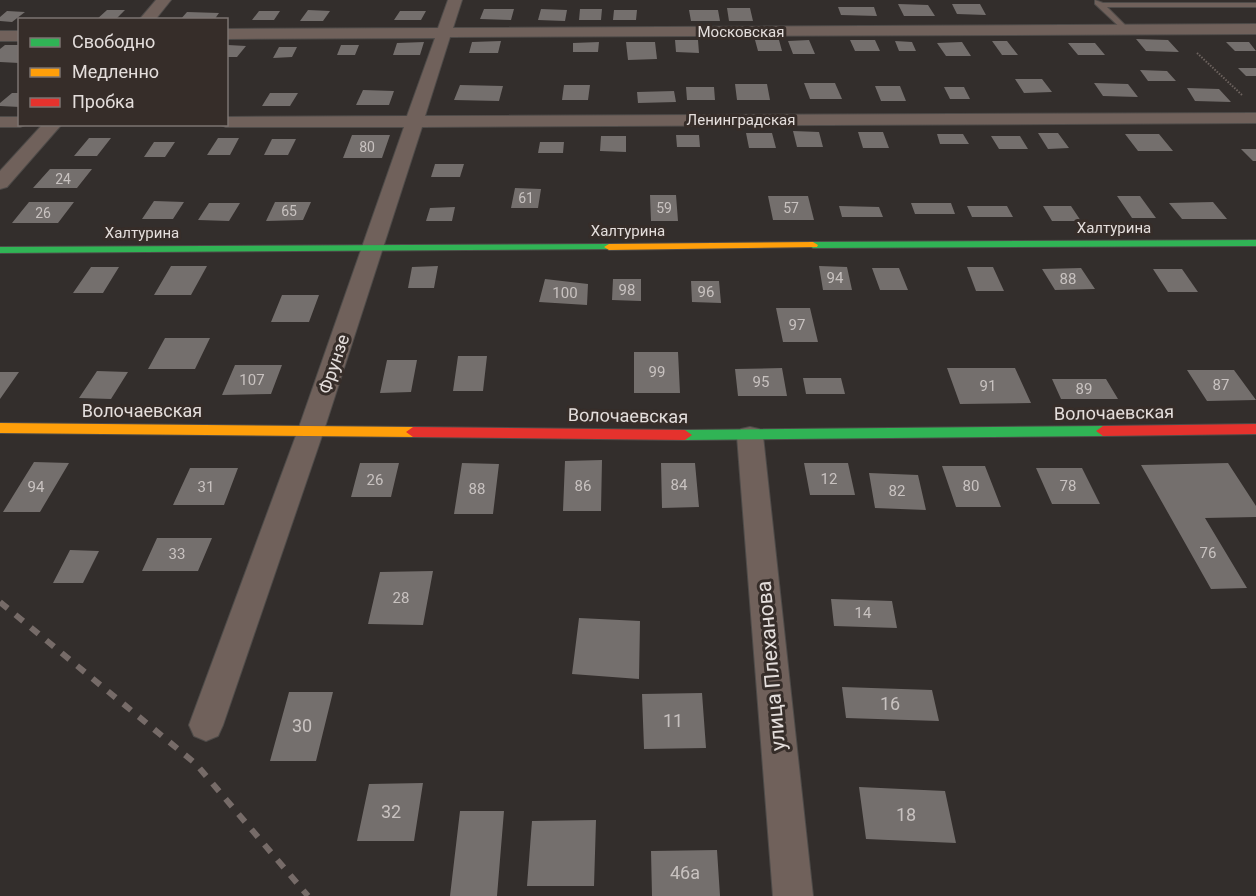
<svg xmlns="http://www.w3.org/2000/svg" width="1256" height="896" font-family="Roboto,sans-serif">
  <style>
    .building { fill: #746f6d }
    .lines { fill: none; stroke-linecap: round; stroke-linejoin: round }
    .lane-casing { stroke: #4e4b49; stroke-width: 2 }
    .street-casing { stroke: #4e4b49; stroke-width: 2 }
    .fast-casing { stroke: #4e4b49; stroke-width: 2 }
    .slow-casing { stroke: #4e4b49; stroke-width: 2 }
    .jam-casing { stroke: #4e4b49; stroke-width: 2 }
    .path { stroke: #6d635f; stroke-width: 2; stroke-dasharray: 1.5 1.5; stroke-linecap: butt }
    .lane { fill: #70615b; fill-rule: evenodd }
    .street { fill: #70615b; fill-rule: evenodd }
    .fast { fill: #30b455; fill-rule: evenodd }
    .slow { fill: #ff9f0a; fill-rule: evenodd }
    .jam { fill: #e5322d; fill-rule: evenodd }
    .rail { stroke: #766b68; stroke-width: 6; stroke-dasharray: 10 10; stroke-linecap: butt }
    .labels { text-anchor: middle; stroke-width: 6; stroke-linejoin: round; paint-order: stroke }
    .far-number-label { font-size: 14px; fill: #c8c2c0 }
    .far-street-label { font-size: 15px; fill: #e4dedc; stroke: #362d29 }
    .number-label { font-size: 15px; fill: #c8c2c0 }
    .street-label { font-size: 18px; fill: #e4dedc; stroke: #362d29 }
    .near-number-label { font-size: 18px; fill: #c8c2c0 }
    .near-street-label { font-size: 21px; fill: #e4dedc; stroke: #362d29 }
  </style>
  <rect width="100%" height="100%" fill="#332e2c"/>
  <path class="building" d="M898 4 928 5 935 16H904Z
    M952 4H980L986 15 957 14Z
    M838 7H874L877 16 841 15Z
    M727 8H750L753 21H729Z
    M484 9H514L511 20 480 19Z
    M541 9 567 10 565 21 538 20Z
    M580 9H602L601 20H579Z
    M107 10H125L115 20H96Z
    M308 10 330 11 323 21H300Z
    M614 10H637L636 20H613Z
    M689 10H718L720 21H691Z
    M7 11 25 12 12 22 0 21V17Z
    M259 11H280L274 20H252Z
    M400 11H426L421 20H394Z
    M187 12 219 13 214 20H180Z
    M1136 39 1168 40 1179 52 1146 51Z
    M675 40H698L699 53 676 52Z
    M755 40H779L782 51H758Z
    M809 40 815 54H793L788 41Z
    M850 40H875L880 51H855Z
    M501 41 498 53H469L472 42Z
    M895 41 912 42 916 51H899Z
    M992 41H1007L1018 55H1002Z
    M424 42 420 55H393L397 43Z
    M599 42 598 52H573V43Z
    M626 42H655L657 59 628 60Z
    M962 42 971 56H946L937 43Z
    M1226 42H1249L1256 51H1235Z
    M1068 43H1095L1105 55H1078Z
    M5 45H20L19 63 0 62V49Z
    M228 45 246 46 237 57H226Z
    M341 45H359L355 55H337Z
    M279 47H297L292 57 273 58Z
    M1238 68H1256V76H1246Z
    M1140 70 1167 71 1176 81H1148Z
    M1015 79H1042L1052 92 1024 93Z
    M804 83H835L842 99H810Z
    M1094 83 1128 84 1138 97 1103 96Z
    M735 84H767L770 100H737Z
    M460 85 503 86 499 101 454 100Z
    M564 85H590L588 100H562Z
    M875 86H900L906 101H881Z
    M686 87H714L715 100H687Z
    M944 87H964L970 99H950Z
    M1187 88 1219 89 1231 102 1195 101Z
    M363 90 394 91 389 105H356Z
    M674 91 676 102 638 103 637 92Z
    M12 93H20V107L0 106V103Z
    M270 93H298L290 106H262Z
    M793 131 819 132 823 147H797Z
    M858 132H883L889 148H863Z
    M746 133H772L776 148H749Z
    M1038 133H1058L1069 148 1048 149Z
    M937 134H963L969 144H940Z
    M1125 134H1159L1173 151H1138Z
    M352 135H390L382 158H343Z
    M676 135H699L700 147H677Z
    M601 136H626V152L600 151Z
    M991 136H1020L1028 149H999Z
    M89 138H111L97 156H74Z
    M218 138H239L230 155H207Z
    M272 139H296L288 155H264Z
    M154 142H175L165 157H144Z
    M540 142H564L563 153H538Z
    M1241 149H1256V161H1253Z
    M435 164H464L460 177H431Z
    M50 169H92L77 188H33Z
    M515 188 541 189 538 208H511Z
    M650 195H676L678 221H651Z
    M768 196H808L814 220H773Z
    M1117 196H1140L1156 218H1132Z
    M154 201 184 202 173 219H142Z
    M29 202H74L58 223H12Z
    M275 202H311L303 220 266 221Z
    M1213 202 1227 219H1182L1169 203Z
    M209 203H240L229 221 198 220Z
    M911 203H951L955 214H915Z
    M839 206 879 207 883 217H842Z
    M967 206H1007L1013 217H972Z
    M1043 206H1071L1081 221H1052Z
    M455 207 452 221H426L430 208Z
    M171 266H207L191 295H154Z
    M438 266 434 288H408L412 267Z
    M819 266 847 267 852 290H823Z
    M91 267H119L103 293H73Z
    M967 267H993L1004 291H976Z
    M872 268H899L908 290H880Z
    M1081 268 1095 289 1055 290 1042 269Z
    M1153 269H1182L1198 292H1168Z
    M545 279 588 284 587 305 539 302Z
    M613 279H641V301L612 300Z
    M691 281H719L721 303 692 302Z
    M282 295H319L309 322H271Z
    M776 308H810L818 342H783Z
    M165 338H210L195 369H148Z
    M634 352H678L680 393H634Z
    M458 356H487L483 391H453Z
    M387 360H417L411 392 380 393Z
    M235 365H282L271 394 222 395Z
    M782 368 787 396H738L735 369Z
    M947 368H1015L1031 403 960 404Z
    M1187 370H1234L1256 400 1207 401Z
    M97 371 128 372 111 399 79 398Z
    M0 372H19L0 399Z
    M803 378H841L845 394H806Z
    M1052 379H1106L1118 399H1061Z
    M602 460 601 511H563L565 461Z
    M34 462 69 463 40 512H3Z
    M360 463H399L391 497H351Z
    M462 463 499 464 493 514H454Z
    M661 463H695L699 507 662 508Z
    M804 463H848L855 495H810Z
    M1228 463 1256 506V517L1205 518 1247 588 1211 589 1141 465Z
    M942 466H985L1001 507H956Z
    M190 468H238L224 505H173Z
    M1036 468H1082L1100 504H1052Z
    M869 473 918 475 926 510 875 508Z
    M157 538H212L198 571H142Z
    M70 550 99 551 83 583H53Z
    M433 571 423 625 368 624 380 572Z
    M831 599 892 601 897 628 834 626Z
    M579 618 640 621 639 679 572 674Z
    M842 687 932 690 939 721 846 718Z
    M289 692H333L316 761H270Z
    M702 693 706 748 644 749 642 694Z
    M423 783 414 841H357L369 784Z
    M859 787 945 791 956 843 866 839Z
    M460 811H504L497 896H450Z
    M596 820 594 886H527L532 821Z
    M717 850 720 896H652L651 851Z"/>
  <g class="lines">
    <g class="lane-casing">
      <path id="lane" d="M1095 0 1103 3H1256V7H1107L1128 28 1129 30 1125 32 1095 4Z"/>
    </g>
    <g class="street-casing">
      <path id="street" d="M156 0H171L155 20H139Z
        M448 0H462L453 28 1256 24V34L450 37 425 116 1256 113V123L422 127 324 430 223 725 218 736 206 741 194 736 189 725 298 430 404 127H226L219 124H226V117L407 116 435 38 226 39V29L438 28Z
        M0 31H20V41H0Z
        M0 117H20V124H27L20 127H0Z
        M43 124H62L7 187 0 189V171Z
        M750 427 759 429 763 436 813 896H773L737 436 741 429Z"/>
    </g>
    <g class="fast-casing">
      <path id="fast" d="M1256 240V246L813 248 808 245 813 242Z
        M609 244 614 247 613 249 0 253V247Z
        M1103 426 1110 431 1103 436 685 440 678 435 685 430Z"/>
    </g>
    <g class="slow-casing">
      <path id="slow" d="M813 242 818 245 817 247 609 250 604 247 609 244Z
        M0 423 413 427 420 432 413 437 0 433Z"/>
    </g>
    <g class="jam-casing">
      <path id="jam" d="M1256 424V434L1103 436 1096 431 1103 426Z
        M413 427 685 430 692 435 685 440 413 437 406 432Z"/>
    </g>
    <path class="path" d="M1197 53 1242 95"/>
    <use href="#lane" class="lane"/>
    <use href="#street" class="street"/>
    <use href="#fast" class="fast"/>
    <use href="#slow" class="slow"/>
    <use href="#jam" class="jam"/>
    <path class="rail" d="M0 602 196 764 308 896"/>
  </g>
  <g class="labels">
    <g class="far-number-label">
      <text x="367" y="152">80</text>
      <text x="63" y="184">24</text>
      <text x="526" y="203">61</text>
      <text x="664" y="213">59</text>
      <text x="791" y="213">57</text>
      <text x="289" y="216">65</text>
      <text x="43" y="218">26</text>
    </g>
    <g class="far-street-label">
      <text x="741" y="37">Московская</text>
      <text x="741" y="125">Ленинградская</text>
      <text x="1114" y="233">Халтурина</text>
      <text x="628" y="236">Халтурина</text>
      <text x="142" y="238">Халтурина</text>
    </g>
    <g class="number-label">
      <text x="835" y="283">94</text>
      <text x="1068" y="284">88</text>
      <text x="627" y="295">98</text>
      <text x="706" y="297">96</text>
      <text x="565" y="298">100</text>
      <text x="797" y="330">97</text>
      <text x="657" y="377">99</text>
      <text x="252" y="385">107</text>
      <text x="761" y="387">95</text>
      <text x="1221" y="390">87</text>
      <text x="988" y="391">91</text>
      <text x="1084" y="394">89</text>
      <text x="829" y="484">12</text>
      <text x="375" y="485">26</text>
      <text x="679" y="490">84</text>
      <text x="583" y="491">86</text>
      <text x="971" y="491">80</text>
      <text x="1068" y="491">78</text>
      <text x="36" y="492">94</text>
      <text x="206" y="492">31</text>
      <text x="477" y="494">88</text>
      <text x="897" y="496">82</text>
      <text x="1208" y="558">76</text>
      <text x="177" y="559">33</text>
      <text x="401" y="603">28</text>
      <text x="863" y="618">14</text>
    </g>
    <g class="street-label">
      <text transform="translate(334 364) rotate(-71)" y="6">Фрунзе</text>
      <text x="142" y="417">Волочаевская</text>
      <text transform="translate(1114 413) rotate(-1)" y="6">Волочаевская</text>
      <text transform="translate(628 416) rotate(1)" y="6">Волочаевская</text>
    </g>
    <g class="near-number-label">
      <text x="890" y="710">16</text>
      <text x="673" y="727">11</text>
      <text x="302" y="732">30</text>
      <text x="391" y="818">32</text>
      <text x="906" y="821">18</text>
      <text x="685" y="879">46a</text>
    </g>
    <g class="near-street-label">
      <text transform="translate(771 666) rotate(-95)" y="7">улица Плеханова</text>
    </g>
  </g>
  <rect x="18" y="18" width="210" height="108" fill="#362d29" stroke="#7c7471" stroke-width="1.5"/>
  <rect x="30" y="38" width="30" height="9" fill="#30b455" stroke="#7c7471" stroke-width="1.5"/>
  <text x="72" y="48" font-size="18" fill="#e4dedc">Свободно</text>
  <rect x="30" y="68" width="30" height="9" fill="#ff9f0a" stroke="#7c7471" stroke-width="1.5"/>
  <text x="72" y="78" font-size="18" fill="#e4dedc">Медленно</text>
  <rect x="30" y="98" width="30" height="9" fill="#e5322d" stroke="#7c7471" stroke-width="1.5"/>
  <text x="72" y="108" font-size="18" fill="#e4dedc">Пробка</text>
</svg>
